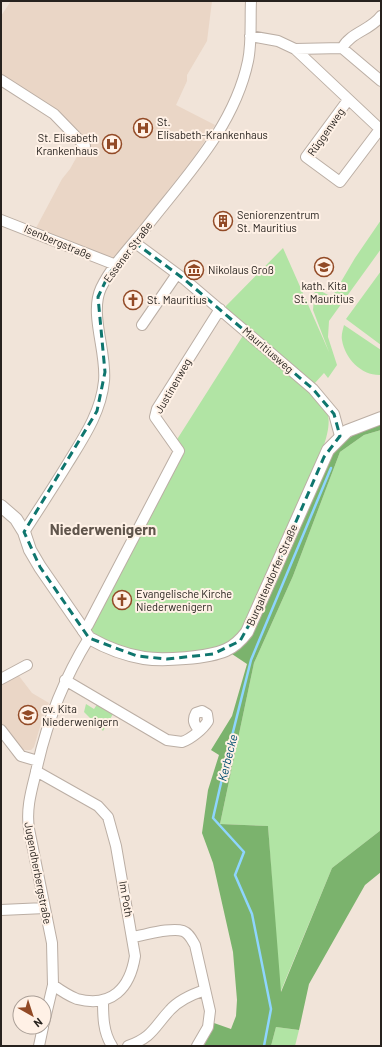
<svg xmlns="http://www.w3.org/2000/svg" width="382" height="1047" font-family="Barlow,sans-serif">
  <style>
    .built { fill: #ead6c6 }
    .green { fill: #b1e4a4 }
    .forest { fill: #7bb36d }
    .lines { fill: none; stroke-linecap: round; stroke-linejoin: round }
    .stream { stroke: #8ed5fe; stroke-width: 2.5 }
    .minor-casing { stroke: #bbaea4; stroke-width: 12 }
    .major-casing { stroke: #bbaea4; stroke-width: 14 }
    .minor { stroke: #fff; stroke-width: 10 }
    .major { stroke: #fff; stroke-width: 12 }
    .marked { fill: none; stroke: #0f766e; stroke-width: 3; stroke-dasharray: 8 5; stroke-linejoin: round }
    .labels { text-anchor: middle; stroke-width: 4; stroke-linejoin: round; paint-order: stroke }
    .poi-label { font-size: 11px; fill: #27221e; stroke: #fff1e6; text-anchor: start }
    .street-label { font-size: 11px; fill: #27221e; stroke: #fff1e6 }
    .water-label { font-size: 12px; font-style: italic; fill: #004e6f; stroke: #fff1e6 }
    .district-label { font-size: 15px; font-weight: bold; fill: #60554c; stroke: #fff1e6 }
  </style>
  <rect width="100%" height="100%" fill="#f1e4d9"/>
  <path class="built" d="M11 1H212L207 41 187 75V81L176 105 215 125 193 159 114 258 112 259 85 250 65 239 36 228 62 179 70 169 85 142 1 78V16Z
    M13 676H19L32 693 49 703 43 717 34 747 31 750H25L18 747 1 723V682Z"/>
  <path class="green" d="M381 220V249L329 321 328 337 337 365 328 378 324 373 314 384 225 307 283 248 329 352 313 310 315 288 332 297 355 258Z
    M381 271V345L346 319Z
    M344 325 381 350V375C362 376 345 359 342 340 341 335 343 329 344 325Z
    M244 334C262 349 322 395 328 415 330 424 327 436 324 445L241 634C235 638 229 643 222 646 192 657 133 656 104 640 99 637 94 633 90 629L183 450 176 441Z
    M381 430V830L332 868 280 993 268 826 220 824 254 663 293 576 340 452 364 435Z
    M98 703 113 714 103 731 84 712 86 704 94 709Z
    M276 1027 299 1030 295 1046H271Z"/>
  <path class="forest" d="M381 424V430L364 435 340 452 293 576 254 663 220 824 268 826 281 992 332 868 381 830V872L365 885 309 984 299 1030 276 1027 271 1046H204L214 1023 231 1029 236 1016 237 1000 233 952 213 863 202 833 208 790 219 755 211 750 232 716 247 664 232 654 251 635 331 456C345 438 359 430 381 424Z"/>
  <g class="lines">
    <path class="stream" d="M264 1046 271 1009 252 914 235 875 244 852 213 818 229 748 251 660 331 468"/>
    <g class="minor-casing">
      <path id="minor" d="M250 36 278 41 295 49 380 129 340 182 306 157 348 100
        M342 48C351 32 371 30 381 16
        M342 48 381 81
        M295 49 342 48
        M1 80 54 114 85 146
        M1 220 116 265
        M134 242 184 279 313 389 334 414 340 436
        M142 325 177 274
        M24 532C39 509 54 486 68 463 84 437 101 412 104 381 107 352 89 314 101 288 111 267 129 248 144 230 184 178 234 128 248 61 252 42 250 21 251 1
        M83 631 88 625 179 451 155 417 157 409 220 309
        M1 679 27 665
        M65 680 167 740 182 742C191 739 203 729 208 721L207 714 202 711 196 713C192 720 194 724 199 730
        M1 730 21 756 38 761
        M36 771 98 806 108 817 116 846 135 956C130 988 112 1008 77 999 69 996 60 990 53 985
        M1 910 45 908
        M132 937C145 935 171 927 183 931 189 933 192 940 195 945L210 1011 208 1027 197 1046
        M103 1000C103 1016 103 1032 112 1046
        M44 1023 53 985 52 943 29 829C26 809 31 792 36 772 46 724 63 680 89 638
        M39 1046 43 1027
        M128 1046C153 1037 154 1027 170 1010 178 1001 193 994 205 990"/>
    </g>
    <g class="major-casing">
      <path id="major" d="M1 506 16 519 24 532 30 550 40 567 89 638C105 647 125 655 144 658 163 661 208 658 226 650 235 646 241 640 247 632L328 450 347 431 381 418"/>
    </g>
    <use href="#minor" class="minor"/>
    <use href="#major" class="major"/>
  </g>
  <path class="marked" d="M134 242 184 279 313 389 334 414 340 436 324 457 259 607 240 641 213 654 167 659 137 656 89 638 40 567 24 532 97 411 105 372 98 297 109 274Z"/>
  <defs>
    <g id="hospital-ring" transform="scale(1)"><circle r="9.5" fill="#fff1e6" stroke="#924a26" stroke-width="1.5"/><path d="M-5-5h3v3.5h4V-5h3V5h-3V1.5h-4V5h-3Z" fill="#924a26"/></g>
    <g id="building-ring" transform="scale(1)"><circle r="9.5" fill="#fff1e6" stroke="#924a26" stroke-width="1.5"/><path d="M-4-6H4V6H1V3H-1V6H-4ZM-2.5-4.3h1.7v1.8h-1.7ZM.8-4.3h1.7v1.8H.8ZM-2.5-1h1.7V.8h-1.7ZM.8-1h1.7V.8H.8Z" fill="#924a26"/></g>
    <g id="school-ring" transform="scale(1)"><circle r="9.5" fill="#fff1e6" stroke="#924a26" stroke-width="1.5"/><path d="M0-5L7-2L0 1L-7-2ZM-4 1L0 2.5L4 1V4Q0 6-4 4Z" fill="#924a26"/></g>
    <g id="museum-ring" transform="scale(1)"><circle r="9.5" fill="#fff1e6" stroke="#924a26" stroke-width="1.5"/><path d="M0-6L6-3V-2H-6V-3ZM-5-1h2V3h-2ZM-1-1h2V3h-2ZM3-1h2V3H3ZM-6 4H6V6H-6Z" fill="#924a26"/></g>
    <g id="church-ring" transform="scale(1)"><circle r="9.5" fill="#fff1e6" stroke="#924a26" stroke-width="1.5"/><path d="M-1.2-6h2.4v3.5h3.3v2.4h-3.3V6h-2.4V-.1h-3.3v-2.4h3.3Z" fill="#924a26"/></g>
  </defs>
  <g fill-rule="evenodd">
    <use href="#hospital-ring" x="143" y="128"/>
    <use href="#hospital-ring" x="112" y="144"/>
    <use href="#building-ring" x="223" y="221"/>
    <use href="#school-ring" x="324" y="267"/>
    <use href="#museum-ring" x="194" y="270"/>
    <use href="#church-ring" x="133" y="300"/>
    <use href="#church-ring" x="122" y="600"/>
    <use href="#school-ring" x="28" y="715"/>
  </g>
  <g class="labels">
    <g class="poi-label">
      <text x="157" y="126">St.<tspan x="157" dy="13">Elisabeth-Krankenhaus</tspan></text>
      <text x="98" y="142" text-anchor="end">St. Elisabeth<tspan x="98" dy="13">Krankenhaus</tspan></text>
      <text x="237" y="219">Seniorenzentrum<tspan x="237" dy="13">St. Mauritius</tspan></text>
      <text x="208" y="274">Nikolaus Groß</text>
      <text x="324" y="290" text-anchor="middle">kath. Kita<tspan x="324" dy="13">St. Mauritius</tspan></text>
      <text x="147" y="304">St. Mauritius</text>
      <text x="136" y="598">Evangelische Kirche<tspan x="136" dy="13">Niederwenigern</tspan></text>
      <text x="42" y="713">ev. Kita<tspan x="42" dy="13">Niederwenigern</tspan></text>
    </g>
    <g class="street-label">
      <text transform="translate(326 132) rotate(-55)" y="4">Rüggenweg</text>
      <text transform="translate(58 242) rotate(23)" y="4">Isenbergstraße</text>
      <text transform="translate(128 252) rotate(-53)" y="4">Essener Straße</text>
      <text transform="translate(268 350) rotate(41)" y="4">Mauritiusweg</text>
      <text transform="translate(173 386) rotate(-60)" y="4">Justinenweg</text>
      <text transform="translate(272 575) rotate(-66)" y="4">Burgaltendorfer Straße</text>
      <text transform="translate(38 873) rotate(79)" y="4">Jugendherbergstraße</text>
      <text transform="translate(126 899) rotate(80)" y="4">Im Poth</text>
    </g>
    <g class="water-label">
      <text transform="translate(228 758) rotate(-76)" y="4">Kerbecke</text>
    </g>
    <g class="district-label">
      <text x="103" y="535">Niederwenigern</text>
    </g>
  </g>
  <rect width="382" height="1047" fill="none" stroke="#27221e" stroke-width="4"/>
  <g transform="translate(32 1015) rotate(141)"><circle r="19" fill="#fff1e6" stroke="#a99e96"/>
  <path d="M0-3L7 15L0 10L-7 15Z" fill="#924a26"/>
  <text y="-6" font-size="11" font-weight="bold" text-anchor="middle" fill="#27221e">N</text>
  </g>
</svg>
